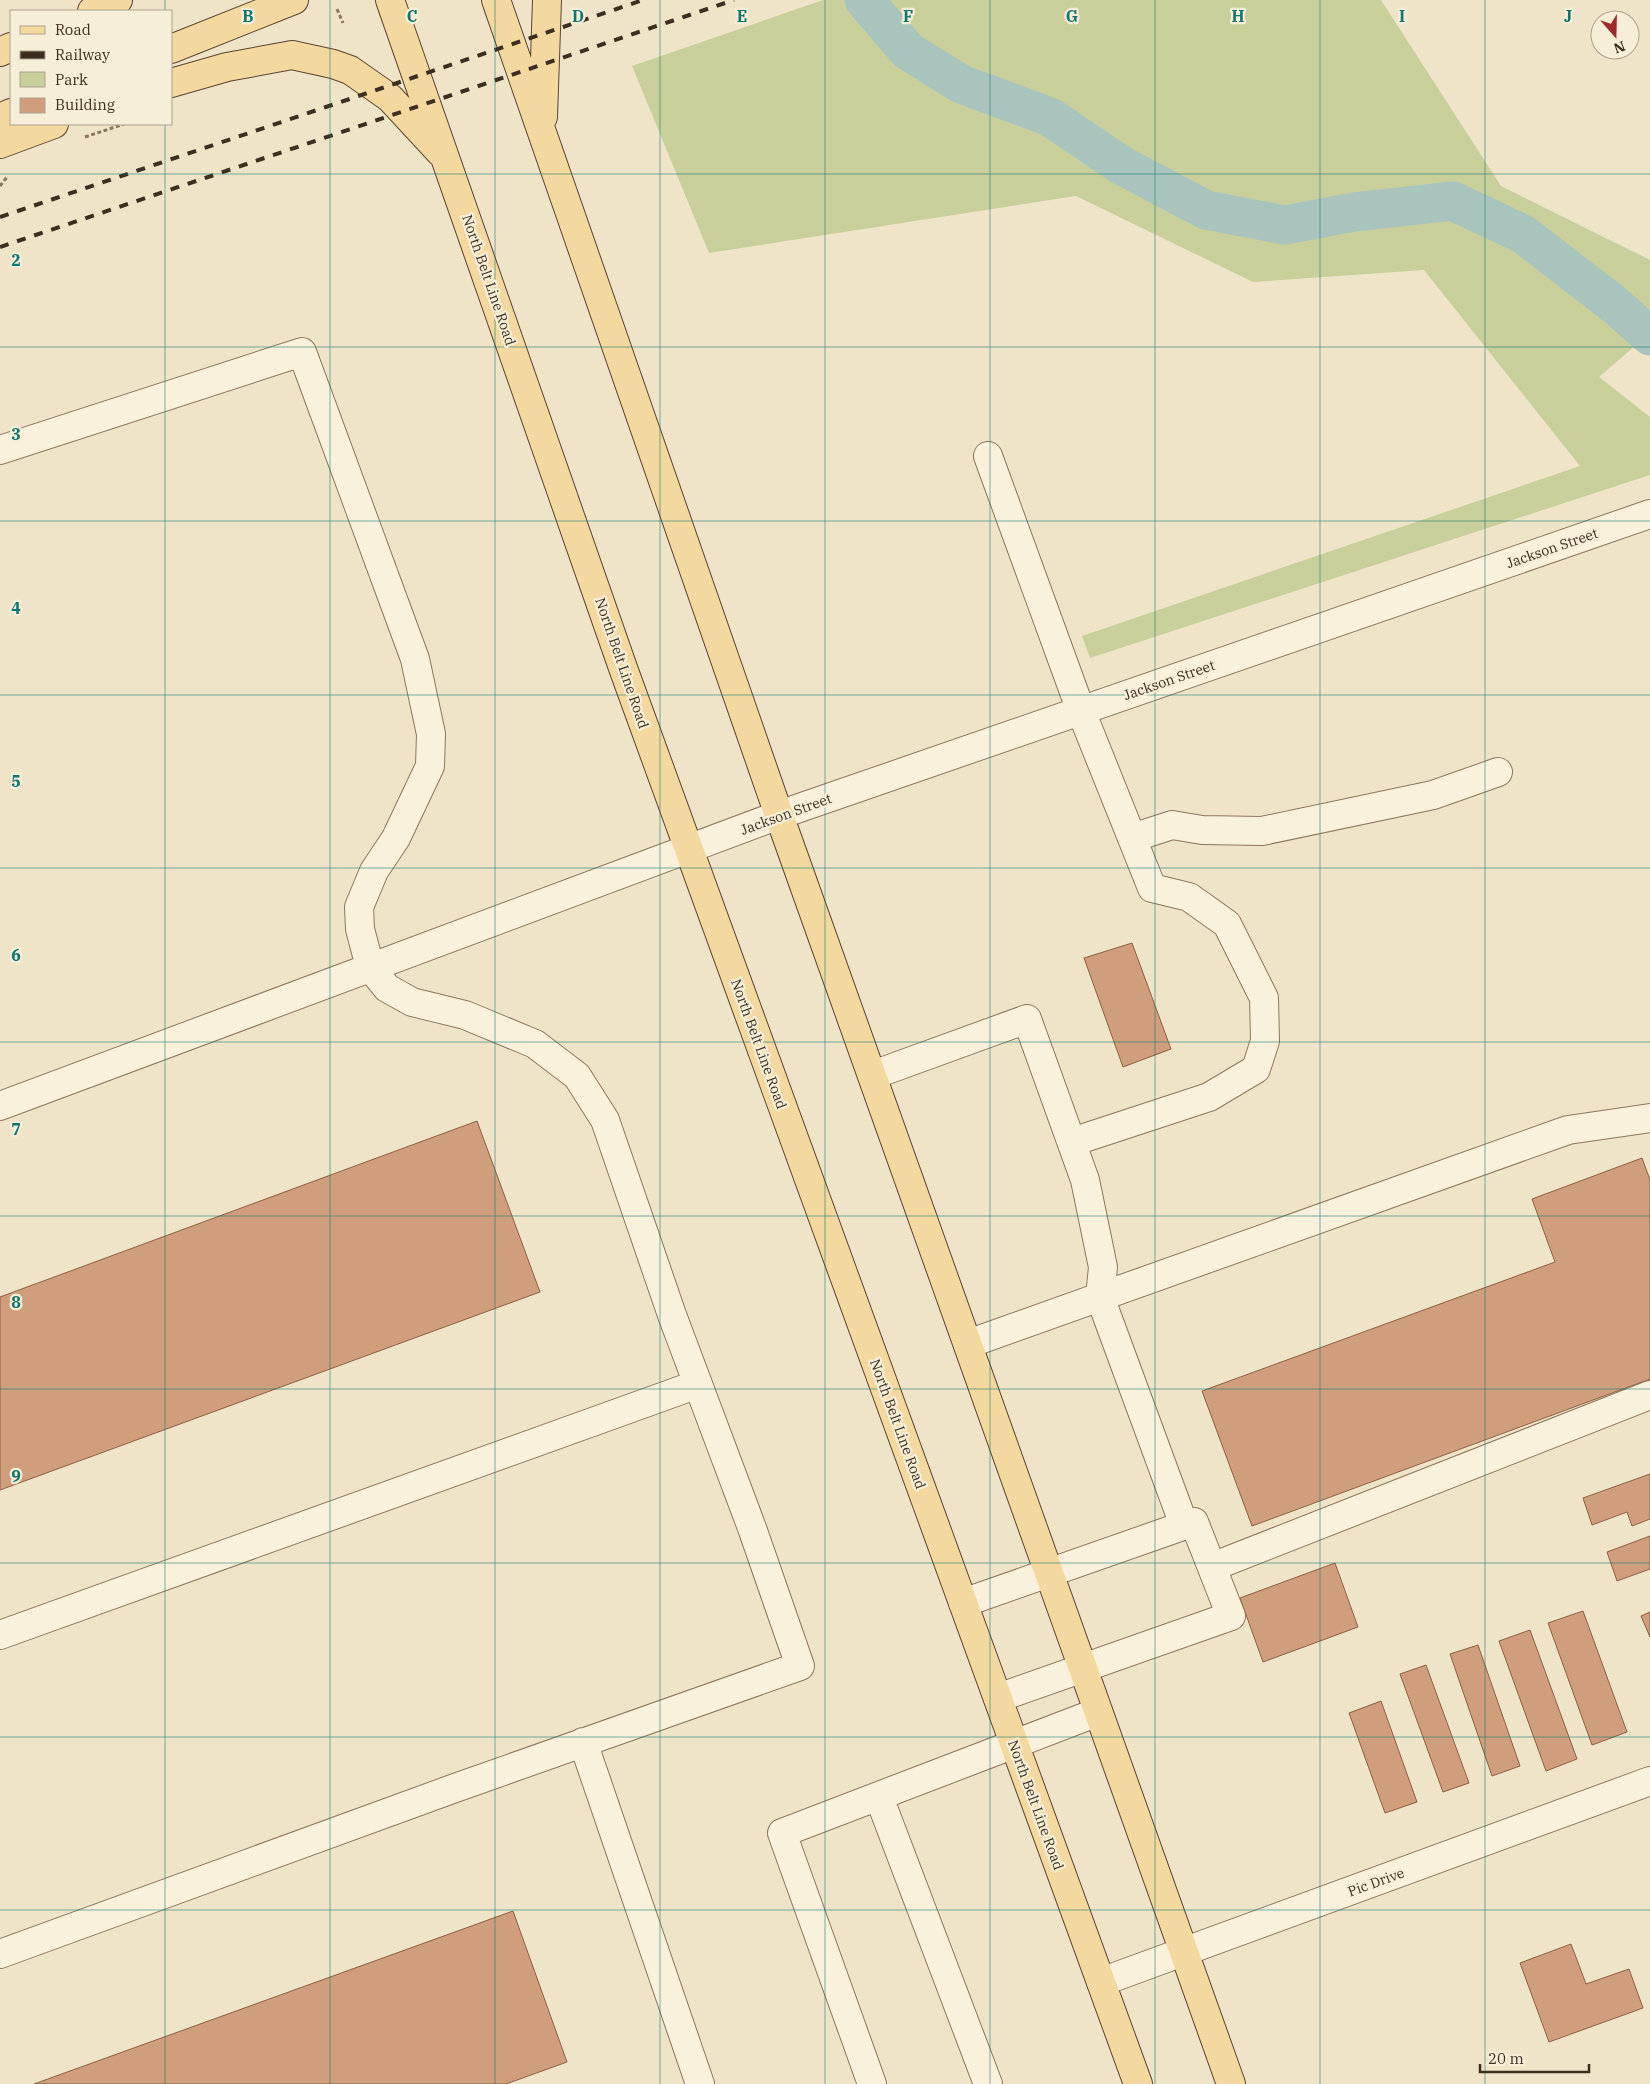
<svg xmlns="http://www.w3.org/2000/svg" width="1650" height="2084" font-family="'IBM Plex Serif',serif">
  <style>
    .green { fill: #c9cf9b }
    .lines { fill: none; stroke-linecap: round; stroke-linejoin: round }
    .canal { stroke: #a9c4bc; stroke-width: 39 }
    .building { fill: #cf9f7d; stroke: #8d5f41 }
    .minor-casing { stroke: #8d765c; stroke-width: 30 }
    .major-casing { stroke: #5b4430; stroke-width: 30 }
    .path { stroke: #8d765c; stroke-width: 3; stroke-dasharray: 4 2.5; stroke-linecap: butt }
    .minor { stroke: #faf1dc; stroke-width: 28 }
    .major { stroke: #f3d9a0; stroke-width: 28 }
    .rail { stroke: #3d2e20; stroke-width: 4; stroke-dasharray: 9 9; stroke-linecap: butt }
    .grid { fill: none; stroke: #0f766e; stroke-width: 1; stroke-opacity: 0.55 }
    .labels { text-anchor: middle; stroke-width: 4.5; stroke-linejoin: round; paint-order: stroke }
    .street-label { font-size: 14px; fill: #3d2e20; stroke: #f7eed8 }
    .grid-label { font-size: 16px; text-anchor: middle; font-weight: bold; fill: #0f766e; stroke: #f7eed8; stroke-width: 4.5; stroke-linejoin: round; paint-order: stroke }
  </style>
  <rect width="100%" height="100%" fill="#f0e4c8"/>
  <path class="green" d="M823 0H1381L1501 186 1650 260V333L1599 377 1650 417V475L1090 658 1082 636 1580 466 1424 270 1253 282 1076 196 709 253 632 66Z"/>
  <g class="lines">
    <path class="canal" d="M864 0 908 51 961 84 1050 117 1121 165 1206 210 1285 225 1354 212 1453 201 1523 234 1615 305 1650 336"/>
  </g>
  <path class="building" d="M1132 943 1171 1049 1123 1067 1084 958Z
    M477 1121 540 1292 0 1490V1297Z
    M1642 1158 1650 1180V1379L1252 1526 1202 1391 1555 1262 1532 1199Z
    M1650 1474V1519L1632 1526 1627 1512 1592 1525 1583 1498Z
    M1650 1536V1569L1617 1581 1607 1552Z
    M1335 1563 1358 1627 1263 1662 1240 1598Z
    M1583 1611 1627 1732 1592 1745 1548 1623Z
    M1650 1612V1637L1641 1616Z
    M1530 1630 1577 1759 1546 1771 1499 1641Z
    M1478 1645 1520 1766 1492 1776 1450 1654Z
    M1426 1665 1469 1783 1443 1792 1400 1674Z
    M1381 1701 1417 1802 1385 1813 1349 1713Z
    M513 1911 567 2062 506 2084H34Z
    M1571 1944 1586 1984 1629 1969 1643 2008 1549 2042 1520 1963Z"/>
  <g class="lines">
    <g class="minor-casing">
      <path id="minor" d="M0 450 302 352 415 659 431 734 430 766 396 838 374 871 359 907 360 929 370 967 387 988 412 1002 465 1015 535 1044 577 1076 605 1120 672 1315 752 1528 800 1666 455 1788 0 1954
        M988 456 1081 711 1152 888 1189 897 1227 924 1264 998 1265 1041 1256 1069 1209 1097 1072 1142
        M1132 838 1172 825 1202 830 1262 831 1433 795 1498 772
        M873 1075 1027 1019 1085 1180 1103 1267 1100 1297 1184 1525
        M0 1106 779 815 1650 514
        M968 1344 1568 1130 1650 1118
        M1212 1567 1650 1395
        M963 1603 1194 1522 1231 1616 998 1698
        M0 1635 698 1384
        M583 1742 700 2084
        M879 1797 988 2084
        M1101 1982 1650 1781
        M872 2084 782 1833 1098 1712"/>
    </g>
    <g class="major-casing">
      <path id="major" d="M390 0 623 668 1138 2084
        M496 0 779 815 1231 2084
        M92 11 118 0
        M171 49 294 0
        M0 52 11 47
        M171 83 227 67 292 55 333 64 350 70 390 98 440 152
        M543 117 547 0
        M0 118 11 113
        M0 144 54 124"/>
    </g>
    <path class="path" d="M337 9 343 23
      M85 137 124 124
      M0 186 7 177"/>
    <use href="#minor" class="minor"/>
    <use href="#major" class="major"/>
    <path class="rail" d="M0 217 643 0
      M0 247 734 0"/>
  </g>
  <path class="grid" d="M165 0V11M330 0V2084M495 0V2084M660 0V2084M825 0V2084M990 0V2084M1155 0V2084M1320 0V2084M1485 0V2084M165 124V2084M0 174H1650M0 347H1650M0 521H1650M0 695H1650M0 868H1650M0 1042H1650M0 1216H1650M0 1389H1650M0 1563H1650M0 1737H1650M0 1910H1650"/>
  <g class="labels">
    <g class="street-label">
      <text transform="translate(489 280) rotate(71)" y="5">North Belt Line Road</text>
      <text transform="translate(1552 548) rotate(-19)" y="5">Jackson Street</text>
      <text transform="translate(622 663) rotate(71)" y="5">North Belt Line Road</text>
      <text transform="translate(1169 680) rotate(-19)" y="5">Jackson Street</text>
      <text transform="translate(786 814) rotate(-20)" y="5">Jackson Street</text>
      <text transform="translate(759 1044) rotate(70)" y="5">North Belt Line Road</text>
      <text transform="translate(898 1424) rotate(70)" y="5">North Belt Line Road</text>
      <text transform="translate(1036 1805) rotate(70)" y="5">North Belt Line Road</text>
      <text transform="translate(1376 1882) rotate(-20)" y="5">Pic Drive</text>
    </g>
  </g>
  <g class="grid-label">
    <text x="248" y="22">B</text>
    <text x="412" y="22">C</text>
    <text x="578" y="22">D</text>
    <text x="742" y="22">E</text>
    <text x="908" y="22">F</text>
    <text x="1072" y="22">G</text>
    <text x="1238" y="22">H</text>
    <text x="1402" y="22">I</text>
    <text x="1568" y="22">J</text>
    <text x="16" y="266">2</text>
    <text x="16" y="440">3</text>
    <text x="16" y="614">4</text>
    <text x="16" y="787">5</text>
    <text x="16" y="961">6</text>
    <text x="16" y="1135">7</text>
    <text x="16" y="1308">8</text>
    <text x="16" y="1482">9</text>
  </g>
  <rect x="10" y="10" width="162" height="115" fill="#f7eed8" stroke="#ada18e"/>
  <rect x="20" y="26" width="25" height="8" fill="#f3d9a0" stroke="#ada18e"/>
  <text x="55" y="35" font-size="15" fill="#3d2e20">Road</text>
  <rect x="20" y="51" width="25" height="8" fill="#3d2e20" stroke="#ada18e"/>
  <text x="55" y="60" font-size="15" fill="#3d2e20">Railway</text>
  <rect x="20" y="72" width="25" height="15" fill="#c9cf9b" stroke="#ada18e"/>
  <text x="55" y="85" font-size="15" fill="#3d2e20">Park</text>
  <rect x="20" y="98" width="25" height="15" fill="#cf9f7d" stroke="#ada18e"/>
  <text x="55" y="110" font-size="15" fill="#3d2e20">Building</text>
  <g transform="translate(1615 35) rotate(160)"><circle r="24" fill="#f7eed8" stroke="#ada18e"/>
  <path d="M0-4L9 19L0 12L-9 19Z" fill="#9e2a2b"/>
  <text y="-8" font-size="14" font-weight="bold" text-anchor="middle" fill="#3d2e20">N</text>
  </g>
  <path d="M1480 2064v8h109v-8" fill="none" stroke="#3d2e20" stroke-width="2.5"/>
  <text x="1488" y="2064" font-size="15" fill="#3d2e20" stroke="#f7eed8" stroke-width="4" paint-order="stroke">20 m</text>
</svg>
